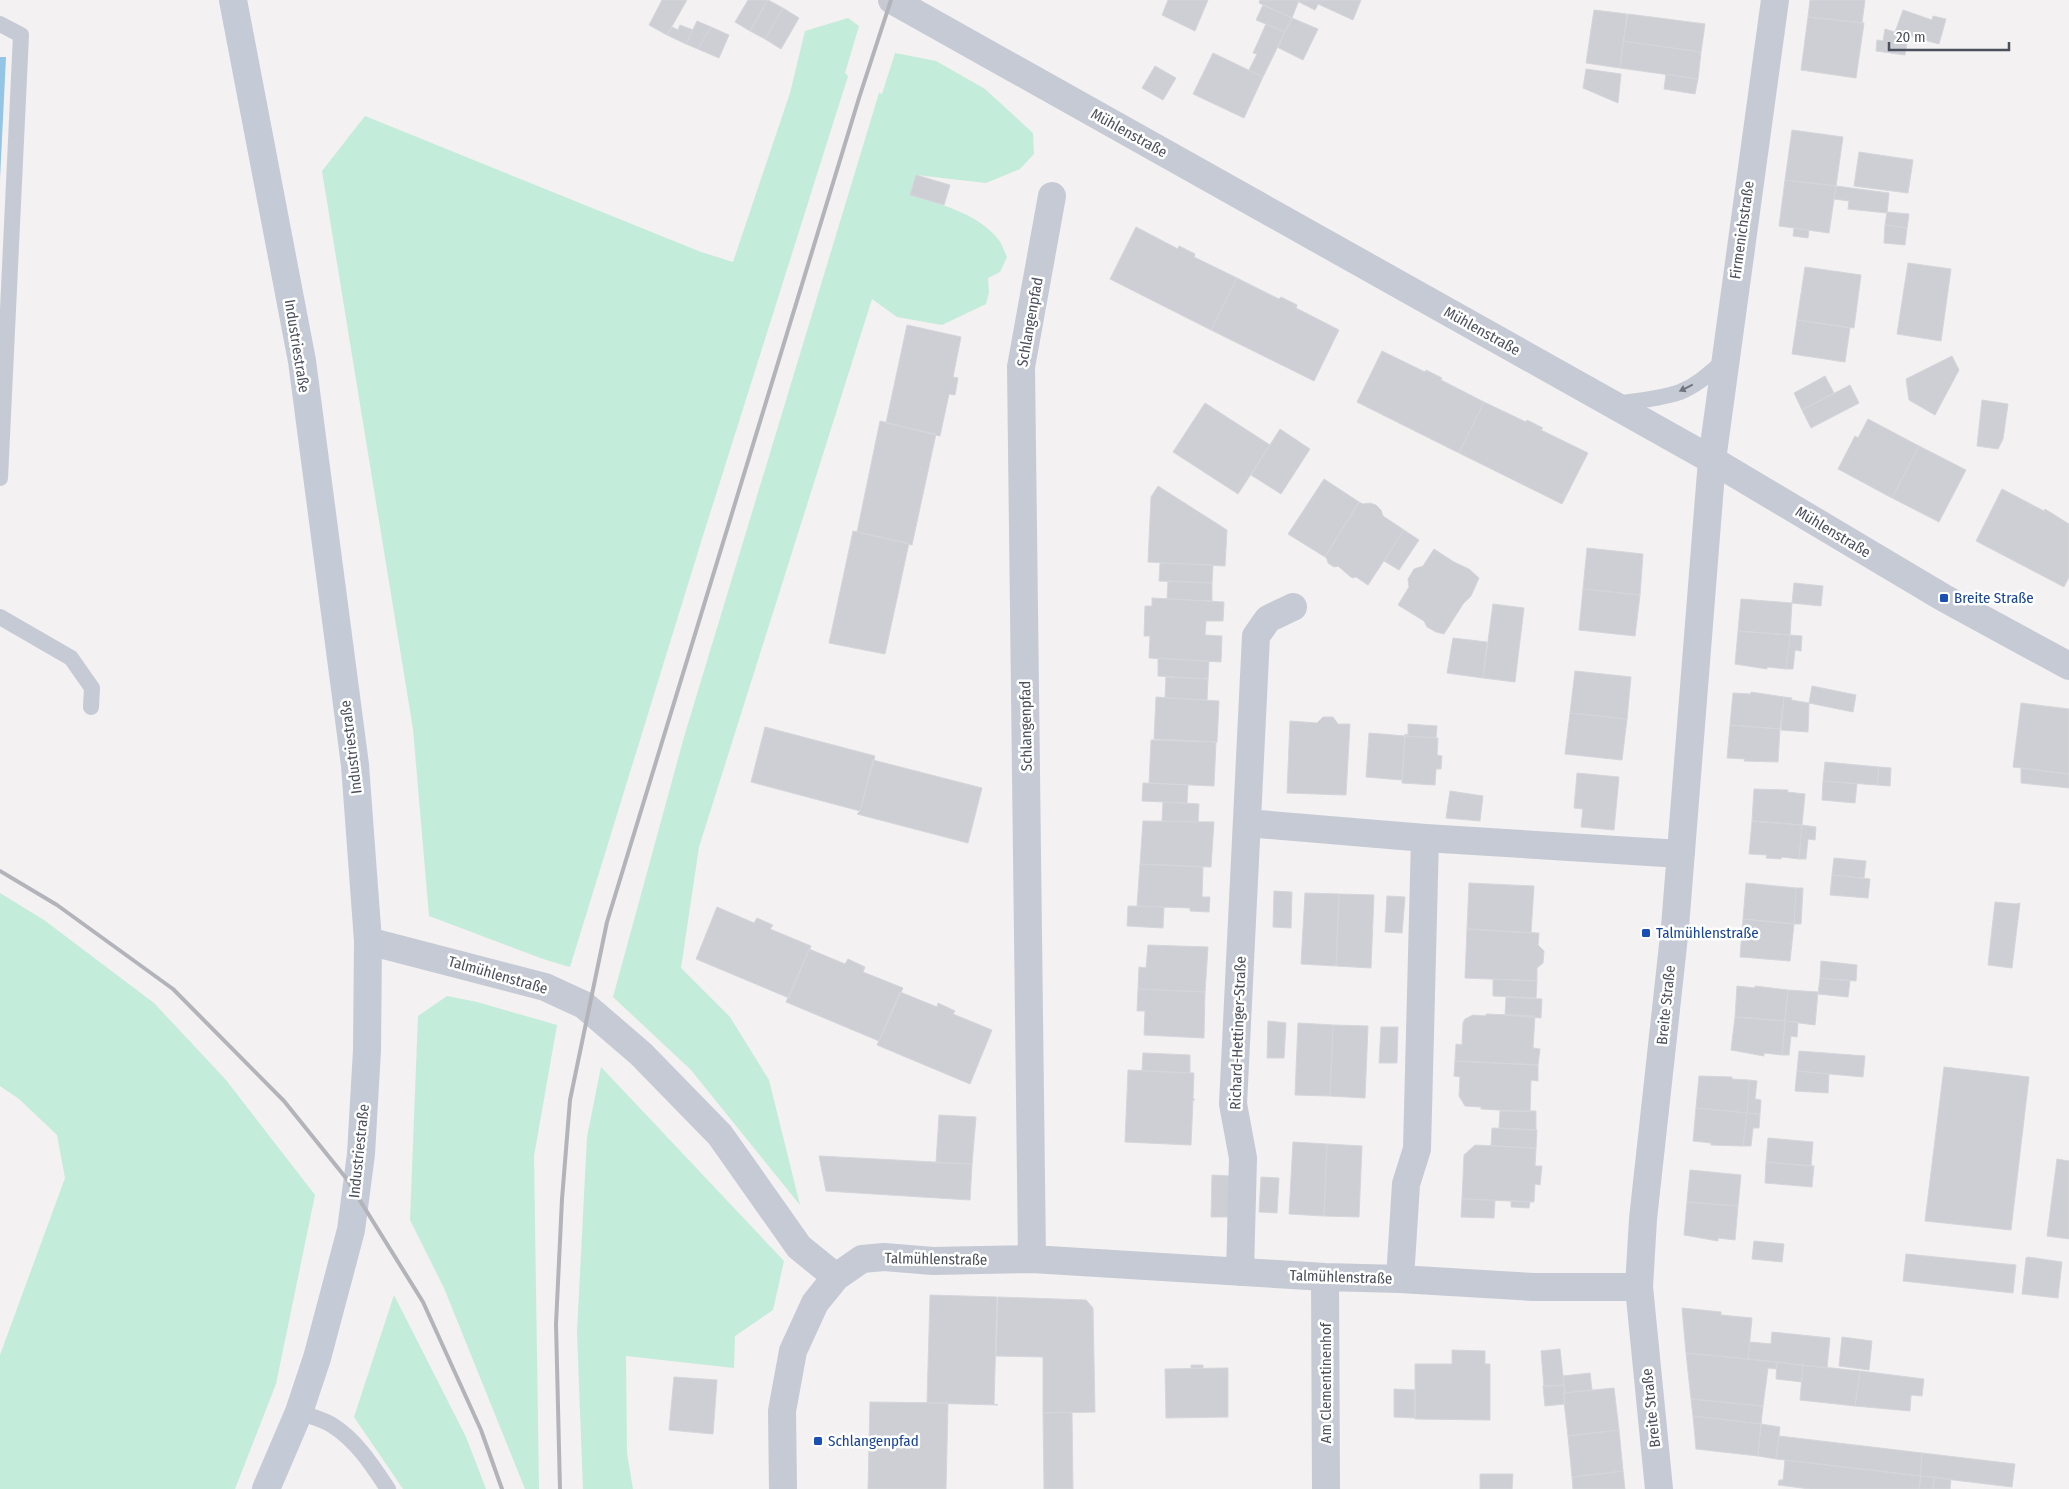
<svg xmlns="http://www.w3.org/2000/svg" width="2069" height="1489" font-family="'Fira Sans Condensed',sans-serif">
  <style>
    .green { fill: #c4ecda }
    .water { fill: #95c5e4 }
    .building { fill: #cecfd4; stroke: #d5d6db }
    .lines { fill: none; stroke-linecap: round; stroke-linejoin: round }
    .lane { stroke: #c5cad4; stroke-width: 16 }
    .street { stroke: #c5cad4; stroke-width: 28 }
    .secondary { stroke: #c5cad7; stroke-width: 28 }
    .rail { stroke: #b3b4ba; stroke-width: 4 }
    .oneway { fill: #6f7580 }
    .transit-dot { fill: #1a4fb4; stroke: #fff; stroke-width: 2 }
    .labels { text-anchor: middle; stroke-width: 5; stroke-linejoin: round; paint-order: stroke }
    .street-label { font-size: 15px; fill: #4a505c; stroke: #fff }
    .transit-label { font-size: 15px; fill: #164399; stroke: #fff; text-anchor: start }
  </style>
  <rect width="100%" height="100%" fill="#f3f1f1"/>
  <path class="green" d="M848 18 859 26 845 73 848 76 701 542 570 967 543 959 429 916 413 729 322 171 365 116 701 252 733 262 790 93 805 31Z
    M895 53 936 61 985 89 1033 133 1034 154 1020 169 986 183 916 175 910 195C940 204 977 213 998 239 1002 244 1004 251 1007 257L1000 272 988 278 989 292 986 304 942 325 897 317 872 299 699 847 681 968 730 1017 769 1080 800 1205 691 1070 613 997 684 737 879 93 882 94Z
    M0 893 44 920 154 1003 226 1080 315 1195 276 1384 235 1489H0V1355L65 1178 57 1135 19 1099 0 1086Z
    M447 996 477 1002 557 1025 534 1156 539 1489H525L444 1288 410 1220 418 1016Z
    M601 1067 784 1261 773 1310 735 1336 734 1368 626 1356 627 1453 633 1489H583L577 1332 587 1137Z
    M394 1295 466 1437 486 1489H403L354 1417Z"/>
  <path class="water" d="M0 57H6L0 179Z"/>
  <path class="building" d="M662 0H687L667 35 649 25Z
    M748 0H768L750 31 735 22Z
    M768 0 783 8 765 39 750 31Z
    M1168 0H1208L1195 31 1162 15Z
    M1260 0H1299L1292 18 1259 3Z
    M1299 0H1361L1353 20 1318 4 1315 10 1299 2Z
    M1810 0H1865L1862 23 1808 17Z
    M1263 5 1292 18 1285 32 1256 20Z
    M783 8 799 18 781 49 765 39Z
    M1594 10 1627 14 1620 68 1586 63Z
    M1903 10 1932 20 1933 16 1946 19 1939 44 1895 32Z
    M1628 14 1705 24 1701 52 1623 41Z
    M1808 17 1864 23 1856 78 1801 70Z
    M1292 18 1318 29 1303 60 1277 47Z
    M697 21 711 27 698 49 686 44Z
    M1266 24 1285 32 1263 77 1249 70 1257 54 1253 53Z
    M680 25 693 30 686 44 667 35 672 27 678 30Z
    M711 27 729 35 719 58 698 49Z
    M1885 29 1908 36 1905 55 1876 51 1877 40 1883 41Z
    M1623 41 1701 52 1698 79 1620 68Z
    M1213 53 1263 77 1244 118 1193 94Z
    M1155 66 1176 78 1163 100 1142 88Z
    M1586 69 1621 74 1618 103 1583 88Z
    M1666 74 1698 79 1695 94 1664 89Z
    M1792 130 1843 137 1836 186 1785 180Z
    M1859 152 1913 160 1908 193 1854 186Z
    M916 175 950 185 944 205 910 195Z
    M1785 180 1836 186 1829 233 1779 226Z
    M1836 186 1889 193 1887 213 1848 209 1849 201 1834 199Z
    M1887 212 1909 214 1907 228 1885 225Z
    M1885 225 1907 228 1905 245 1884 243Z
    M1136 227 1178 249 1179 246 1195 254 1194 257 1237 278 1211 330 1110 279Z
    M1794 228 1809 230 1808 238 1793 236Z
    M1908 263 1951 269 1941 341 1897 334Z
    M1805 267 1861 275 1854 328 1797 320Z
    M1237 278 1279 299 1281 297 1297 305 1296 308 1339 330 1314 381 1211 330Z
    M1797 320 1850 328 1845 362 1792 354Z
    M907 325 961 337 953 377 958 378 955 395 949 394 940 436 886 423Z
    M1382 351 1425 372 1426 370 1442 378 1441 380 1484 402 1459 453 1357 402Z
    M1952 356 1959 370 1935 415 1909 400 1906 379Z
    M1825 376 1834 393 1802 410 1794 393Z
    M1850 385 1859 403 1811 428 1802 410Z
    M1982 400 2008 404 2003 439 1998 449 1977 446Z
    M1484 402 1526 422 1527 420 1543 428 1541 430 1588 453 1562 504 1459 453Z
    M1205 403 1270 445 1238 494 1173 452Z
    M1868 419 1919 446 1892 498 1838 469 1855 436 1858 438Z
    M880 421 936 434 912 545 857 532Z
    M1280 429 1310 449 1281 494 1251 475Z
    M1919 446 1966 470 1939 522 1892 498Z
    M1324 479 1359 502 1325 557 1288 534Z
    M1158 486 1227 530 1225 566 1148 562 1151 497Z
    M2002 489 2044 511 2045 509 2069 524V577L2064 587 1976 541Z
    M1359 502 1363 504 1370 503 1376 505 1381 510 1383 516 1404 530 1368 585 1356 577 1352 578 1338 566 1334 567 1328 563 1327 559 1325 557Z
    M1404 530 1419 540 1399 570 1384 561Z
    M853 531 909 543 885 654 829 643Z
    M1587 548 1643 554 1640 595 1583 589Z
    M1434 549 1454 562 1469 569 1479 578 1471 596 1463 604 1444 634 1436 632 1427 627 1424 621 1398 605 1409 587 1408 579 1414 569 1423 566Z
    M1160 563 1213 565 1212 583 1159 581Z
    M1168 581 1212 583V601L1167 599Z
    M1794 583 1823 586 1821 606 1792 603Z
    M1583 589 1640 595 1635 636 1579 630Z
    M1152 598 1224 602 1223 621H1206L1205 635 1222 636 1221 662 1149 658 1150 636H1144L1145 606H1152Z
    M1741 599 1792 603 1790 635 1738 631Z
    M1493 604 1524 608 1515 682 1483 678Z
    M1738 631 1790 635 1786 669 1767 667V669L1735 664Z
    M1790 635 1802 636 1801 651 1795 650 1793 669H1786Z
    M1453 638 1487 642 1483 678 1447 673Z
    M1158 658 1209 661 1208 679 1158 676Z
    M1575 671 1631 677 1627 719 1570 713Z
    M1166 677 1208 679 1207 700 1165 698Z
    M1812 686 1856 695 1853 712 1809 703Z
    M1751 692 1784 697 1780 729 1730 725 1733 693 1751 694Z
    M1156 697 1219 701 1217 742 1154 739Z
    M1784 697 1792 698 1791 700 1809 703 1808 732 1781 730Z
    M2021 703 2069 709V774L2013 767Z
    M1570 713 1627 719 1622 760 1565 754Z
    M1323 717H1333L1338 724H1350L1346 795 1287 793 1290 721 1317 723Z
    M1408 724 1437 726 1436 738 1405 736V734L1408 735Z
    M1730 725 1780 729 1778 762 1744 761 1745 759 1727 758Z
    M765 727 875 756 860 811 751 782Z
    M1369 733 1405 736 1402 780 1366 777Z
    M1405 736 1438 738 1437 755 1442 756 1441 769H1436L1435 785 1402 783Z
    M1151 740 1216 742 1214 786 1149 783Z
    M873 760 982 788 968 843 857 814 860 811Z
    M1825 762 1879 767 1877 785 1823 781Z
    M1879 767 1891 768 1890 786 1877 785Z
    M2021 768 2069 774V788L2021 783Z
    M1577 773 1619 777 1614 830 1581 827 1583 809 1574 808Z
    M1823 781 1857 784 1855 803 1822 800Z
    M1143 783 1188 785 1187 803 1142 801Z
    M1754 789 1788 790 1787 792 1805 794 1802 825 1752 821Z
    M1450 791 1483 796 1480 821 1446 818Z
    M1163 802 1199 804 1198 822 1162 821Z
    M1143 821 1214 822 1211 867 1140 864Z
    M1752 821 1802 825 1799 859 1782 857 1781 859 1766 858 1767 855 1749 854Z
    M1802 825 1816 827 1815 840 1808 839 1806 859H1799Z
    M1834 858 1866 861 1864 878 1832 875Z
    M1140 864 1203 867 1202 897H1210L1209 912 1190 911V908L1137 906Z
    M1832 875 1870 879 1868 898 1830 895Z
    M1469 883 1534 886 1531 933 1467 929Z
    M1746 883 1796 888 1794 924 1743 919Z
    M1796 888H1803L1801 924H1794Z
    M1274 891 1292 892 1291 928 1273 927Z
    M1305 893 1339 894 1336 966 1301 964Z
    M1339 894 1374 895 1371 968 1336 966Z
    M1387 896 1405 897 1402 933 1385 932Z
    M1995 902 2016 904 2020 903 2012 968 1988 965Z
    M1128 906 1164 907 1163 928 1127 926Z
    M717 907 754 923 757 918 773 925 770 929 811 946 789 998 696 959Z
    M1743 919 1794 924 1790 961 1740 957Z
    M1467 929 1539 933 1538 945 1544 951 1543 963 1537 968V981L1465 978Z
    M1148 945 1208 947 1205 992 1138 989 1139 967 1146 968Z
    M809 949 845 964 848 959 865 967 863 972 903 988 879 1041 786 1002Z
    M1821 961 1857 965 1856 981 1820 978Z
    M1820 978 1850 981 1848 997 1818 994Z
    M1493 979 1537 981 1536 998 1493 996Z
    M1737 986 1755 988V986L1788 990 1785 1021 1735 1017Z
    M1138 989 1205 992 1204 1038 1144 1035 1145 1011H1137Z
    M1788 990 1818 992 1815 1025 1785 1021Z
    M900 992 937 1007 938 1003 955 1011 953 1014 992 1030 970 1084 877 1045Z
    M1506 997 1542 999 1541 1018 1505 1015Z
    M1486 1014 1535 1016 1533 1048 1540 1049 1538 1065 1455 1061 1456 1044 1462 1045 1463 1023 1465 1019 1473 1015 1486 1016Z
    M1735 1017 1785 1021 1782 1055 1764 1053V1056L1731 1050Z
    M1268 1021 1286 1023 1284 1058H1267Z
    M1785 1021 1798 1022 1797 1037 1791 1036 1789 1055H1782Z
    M1298 1023 1333 1025 1330 1096 1295 1095Z
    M1333 1025 1368 1026 1365 1098 1330 1096Z
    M1381 1027H1398L1397 1063H1379Z
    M1799 1051 1865 1056 1863 1077 1797 1071Z
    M1143 1053 1190 1055V1073L1142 1071Z
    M1455 1061 1538 1065V1081L1531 1080 1530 1112 1481 1109V1107L1465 1106 1459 1096 1460 1077 1454 1076Z
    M1944 1067 2029 1077 2011 1230 1925 1221Z
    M1128 1070 1194 1073 1193 1098 1195 1100H1193L1191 1145 1125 1142Z
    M1797 1071 1829 1074 1828 1093 1795 1091Z
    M1699 1076 1732 1077V1079L1749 1080 1747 1113 1696 1108Z
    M1749 1080 1757 1081 1755 1099 1761 1100 1760 1114 1747 1113Z
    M1696 1108 1747 1113 1743 1146 1711 1145V1143L1693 1141Z
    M1500 1111H1536V1130L1499 1128Z
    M1747 1113 1760 1114 1759 1128H1753L1751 1146H1743Z
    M939 1115 976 1117 972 1164 936 1163Z
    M1492 1128 1537 1130 1536 1148 1491 1146Z
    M1768 1138 1813 1142 1811 1166 1766 1162Z
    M1293 1142 1327 1144 1324 1216 1289 1214Z
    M1327 1144 1362 1146 1359 1217 1324 1216Z
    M1475 1145 1536 1148 1535 1166H1542L1540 1185 1535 1184 1534 1202 1462 1199 1464 1155Z
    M819 1156 972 1164 970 1200 826 1191Z
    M2057 1159 2069 1161V1239L2047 1236Z
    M1766 1162 1814 1166 1812 1187 1765 1183Z
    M1690 1170 1741 1175 1738 1206 1687 1202Z
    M1212 1175 1230 1176 1228 1217H1211Z
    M1261 1177 1279 1178 1277 1213 1259 1212Z
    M1462 1199 1495 1200 1494 1218 1461 1217Z
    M1511 1201 1530 1202 1529 1208 1511 1207Z
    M1687 1202 1738 1206 1735 1240 1718 1238V1241L1684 1235Z
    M1754 1241 1784 1244 1782 1262 1752 1259Z
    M1906 1254 2016 1265 2013 1293 1903 1281Z
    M2028 1257 2062 1262 2058 1298 2022 1294 2026 1258Z
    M930 1295 997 1297 994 1404 998 1405 927 1403Z
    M998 1297 1086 1300 1093 1308 1095 1412 1043 1413V1357L996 1356Z
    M1682 1308 1721 1312V1315L1752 1318 1748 1359 1686 1353Z
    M1772 1332 1830 1338 1827 1368 1748 1359 1750 1342 1771 1344Z
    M1842 1337 1872 1341 1869 1370 1839 1366Z
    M1560 1349 1564 1385 1544 1387 1541 1351Z
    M1452 1350 1485 1351V1364H1490V1420L1415 1419V1364H1452Z
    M1686 1353 1777 1362 1776 1369 1768 1368 1763 1406 1691 1399Z
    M1777 1362 1803 1365 1802 1382 1776 1379Z
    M1191 1365H1203V1368H1191Z
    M1803 1365 1860 1371 1855 1406 1800 1400Z
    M1228 1368V1417L1166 1418 1165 1369Z
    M1860 1371 1924 1379 1922 1396 1911 1395 1910 1411 1855 1406Z
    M1590 1373 1592 1390 1565 1393 1563 1376Z
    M674 1377 717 1380 713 1434 669 1430Z
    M1564 1385 1565 1404 1545 1406 1543 1386Z
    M1614 1388 1619 1430 1568 1436 1563 1393Z
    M1394 1389 1415 1390V1418L1394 1417Z
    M1691 1399 1763 1406 1761 1424 1693 1416Z
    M870 1402 948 1403 946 1489H868Z
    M1072 1412 1073 1489H1044L1043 1413Z
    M1693 1416 1761 1424 1758 1456 1696 1449Z
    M1761 1424 1780 1427 1776 1459 1758 1456Z
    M1619 1430 1623 1471 1572 1477 1568 1436Z
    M1779 1436 1922 1453 1920 1476 1776 1459Z
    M1922 1453 2015 1464 2012 1487 1920 1476Z
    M1785 1460 1921 1476 1919 1489H1810L1778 1485 1779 1480H1783Z
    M1623 1471 1625 1489H1573L1572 1477Z
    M1480 1474H1513L1512 1489H1480Z
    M1921 1476 1934 1477 1933 1489H1919Z
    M1934 1477 1951 1479 1950 1489H1933Z"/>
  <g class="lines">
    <path class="lane" d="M0 24 21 35 0 478
      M1614 404C1636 401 1660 399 1680 392 1698 385 1711 372 1725 360
      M0 617 71 658 92 688 91 707
      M299 1412C309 1416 323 1419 332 1425 357 1441 372 1465 388 1489"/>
    <path class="street" d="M892 0 1712 460 1944 598 2069 666
      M1247 823 1425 838 1681 854
      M368 941 545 987 584 1005 641 1054 720 1135 799 1247 836 1277
      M1032 1259 1021 367 1052 196
      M1240 1272 1243 1158 1233 1104 1256 636 1268 619 1293 607
      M1325 1277 1326 1489
      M1400 1279 1406 1184 1417 1149 1425 838
      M783 1489 782 1411 793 1351 815 1303 836 1277 862 1259 884 1257 933 1261 1032 1259 1325 1277 1400 1279 1533 1287H1639
      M1659 1489 1639 1287 1643 1219 1675 927 1712 460 1775 0"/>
    <path class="secondary" d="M233 0 302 361 355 765 368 941 367 1050 361 1154 351 1230 317 1358 299 1412 266 1489"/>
    <path class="rail" d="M0 871 57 905 173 989 284 1101 346 1178 423 1302 481 1430 502 1489
      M560 1489 556 1324 562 1199 570 1100 607 922 859 98 891 0"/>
  </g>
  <defs><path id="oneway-solid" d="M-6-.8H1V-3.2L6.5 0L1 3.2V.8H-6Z" transform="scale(1.25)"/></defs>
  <use class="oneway" href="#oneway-solid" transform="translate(1686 388) rotate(154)"/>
  <g class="transit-dot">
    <rect x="1939" y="593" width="10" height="10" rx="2.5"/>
    <rect x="1641" y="928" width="10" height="10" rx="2.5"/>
    <rect x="813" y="1436" width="10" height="10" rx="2.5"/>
  </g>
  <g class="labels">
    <g class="street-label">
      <text transform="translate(1129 133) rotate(29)" y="5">Mühlenstraße</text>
      <text transform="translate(1742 230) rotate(-82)" y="5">Firmenichstraße</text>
      <text transform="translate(1030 322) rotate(-80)" y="5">Schlangenpfad</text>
      <text transform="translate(1482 331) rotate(29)" y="5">Mühlenstraße</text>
      <text transform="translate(297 346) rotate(81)" y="5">Industriestraße</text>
      <text transform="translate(1833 532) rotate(31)" y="5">Mühlenstraße</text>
      <text transform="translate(1026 726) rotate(-91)" y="5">Schlangenpfad</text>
      <text transform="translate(351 747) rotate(-97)" y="5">Industriestraße</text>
      <text transform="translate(498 975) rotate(16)" y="5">Talmühlenstraße</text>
      <text transform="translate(1666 1005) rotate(-84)" y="5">Breite Straße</text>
      <text transform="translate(1238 1033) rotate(-88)" y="5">Richard-Hettinger-Straße</text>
      <text transform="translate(359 1151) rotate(-84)" y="5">Industriestraße</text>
      <text transform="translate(936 1259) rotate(1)" y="5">Talmühlenstraße</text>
      <text transform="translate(1341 1277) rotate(2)" y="5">Talmühlenstraße</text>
      <text transform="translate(1326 1383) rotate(-90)" y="5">Am Clementinenhof</text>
      <text transform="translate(1651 1408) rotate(-96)" y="5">Breite Straße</text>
    </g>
    <g class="transit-label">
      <text x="1954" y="603">Breite Straße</text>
      <text x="1656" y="938">Talmühlenstraße</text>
      <text x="828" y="1446">Schlangenpfad</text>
    </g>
  </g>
  <path d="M1889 42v8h120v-8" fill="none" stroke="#4a505c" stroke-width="2.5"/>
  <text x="1896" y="42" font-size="15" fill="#4a505c" stroke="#ffffff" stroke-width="4" paint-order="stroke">20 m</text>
</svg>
